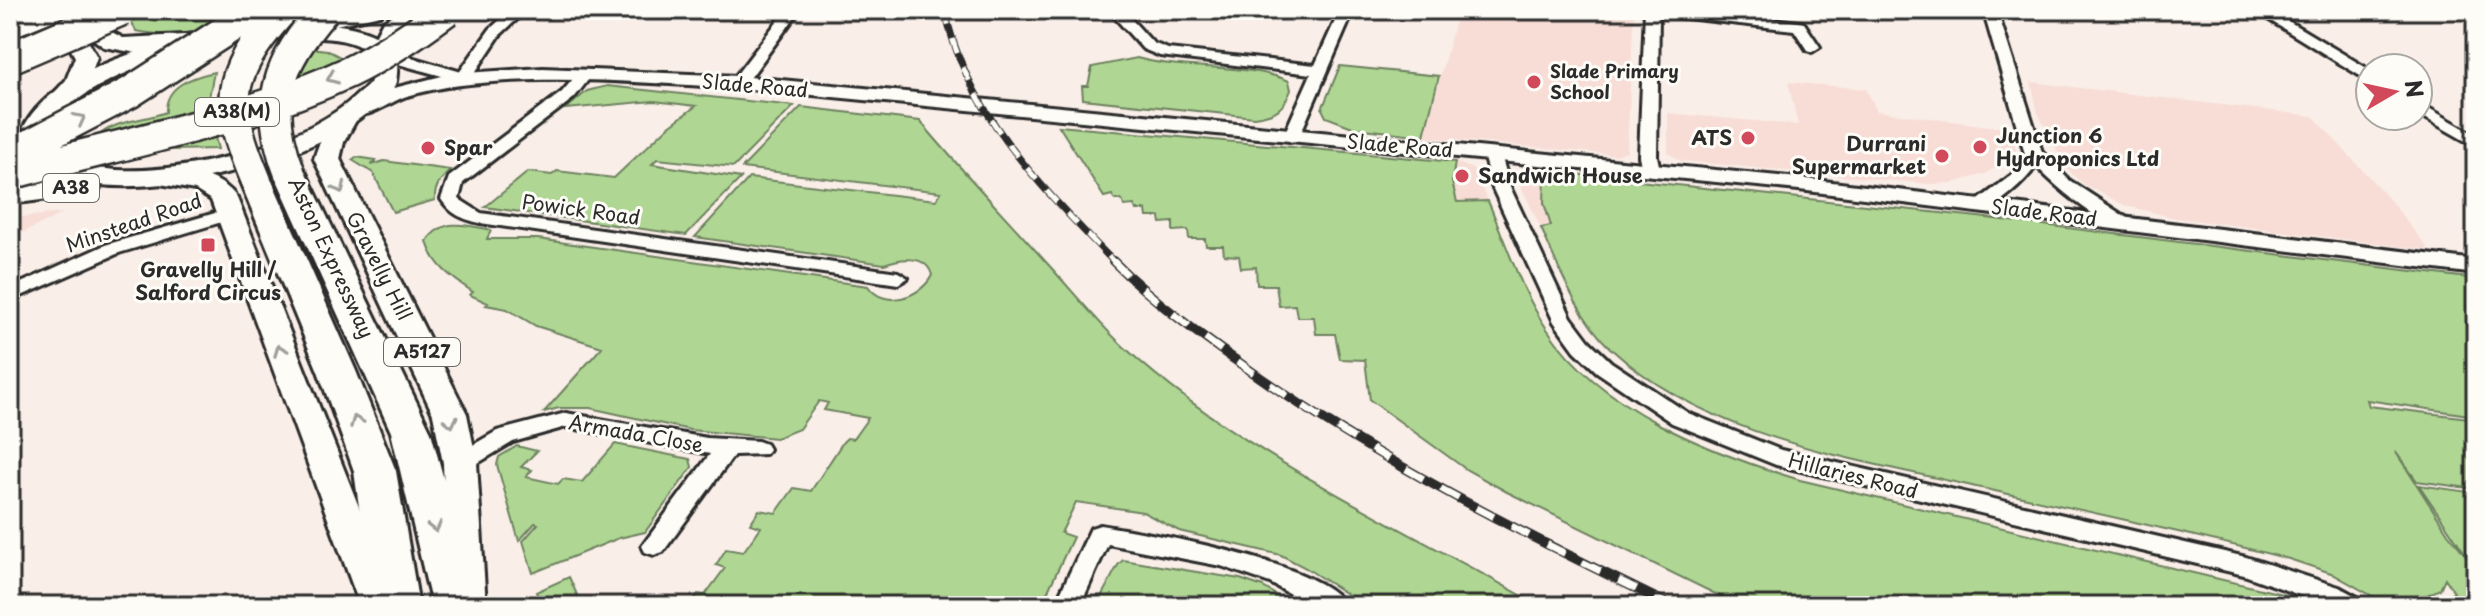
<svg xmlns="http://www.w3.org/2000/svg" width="2486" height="616" font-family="'Playpen Sans',sans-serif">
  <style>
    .built { fill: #f7ddd6 }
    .green { fill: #afd793; stroke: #6d815f; stroke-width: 2 }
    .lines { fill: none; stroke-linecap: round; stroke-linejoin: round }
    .minor-casing { stroke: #2b2b2b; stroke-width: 6 }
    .tertiary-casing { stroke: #2b2b2b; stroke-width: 6 }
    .primary-casing { stroke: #2b2b2b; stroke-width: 6 }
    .trunk-casing { stroke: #2b2b2b; stroke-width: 6 }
    .motorway-casing { stroke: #2b2b2b; stroke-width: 6 }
    .minor { fill: #fdfcf7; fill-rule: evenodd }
    .tertiary { fill: #fdfcf7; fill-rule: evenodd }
    .primary { fill: #fdfcf7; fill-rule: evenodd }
    .trunk { fill: #fdfcf7; fill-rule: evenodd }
    .motorway { fill: #fdfcf7; fill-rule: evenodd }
    .rail-far1-casing { stroke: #2b2b2b; stroke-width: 7 }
    .rail-casing { stroke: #2b2b2b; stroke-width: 10 }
    .rail-far1 { stroke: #fdfcf7; stroke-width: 5; stroke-dasharray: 15; stroke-linecap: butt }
    .rail { stroke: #fdfcf7; stroke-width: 7; stroke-dasharray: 20; stroke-linecap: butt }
    .motorway-bridge-casing { stroke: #2b2b2b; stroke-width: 35; stroke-linecap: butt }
    .motorway-bridge { stroke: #fdfcf7; stroke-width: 30 }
    .oneway { stroke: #9e9e9b }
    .poi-dot { fill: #d1495b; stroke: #fdfcf7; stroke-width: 3 }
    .labels { text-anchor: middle; stroke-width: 6; stroke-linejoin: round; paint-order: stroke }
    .far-poi-label { font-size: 18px; font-weight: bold; fill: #2b2b2b; stroke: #fdfcf7; text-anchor: start }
    .shield { fill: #fdfcf7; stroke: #6a6a68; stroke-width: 2 }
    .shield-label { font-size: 18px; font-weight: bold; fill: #2b2b2b }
    .street-label { font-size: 20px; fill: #2b2b2b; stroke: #fdfcf7 }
    .poi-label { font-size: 20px; font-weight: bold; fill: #2b2b2b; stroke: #fdfcf7; text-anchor: start }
  </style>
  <rect width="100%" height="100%" fill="#faeee8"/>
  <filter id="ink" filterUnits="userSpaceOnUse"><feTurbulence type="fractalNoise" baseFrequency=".0125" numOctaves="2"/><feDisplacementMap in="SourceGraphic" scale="16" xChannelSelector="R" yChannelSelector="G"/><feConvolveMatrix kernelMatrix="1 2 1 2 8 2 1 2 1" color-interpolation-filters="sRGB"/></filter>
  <g filter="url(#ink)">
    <path class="built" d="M1458 10H1634L1627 151 1616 155 1424 137Z
      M1788 82 1866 89 1877 111 2011 129 2016 150 2003 163 1985 174 1953 183 1929 184 1681 161 1668 153V113L1798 125Z
      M2031 82 2313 116 2390 200 2429 250 2176 218 2126 206 2083 184 2066 168 2038 113Z
      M1455 162 1473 169 1488 201 1457 203 1452 182Z
      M1528 170 1545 171 1544 203 1551 227 1541 228 1515 174Z
      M64 213 10 239V218Z"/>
    <path class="green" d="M173 10H246C206 31 183 40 136 31L131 21Z
      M310 48 327 50 344 59 295 86 298 69Z
      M1137 58C1183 71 1250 63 1289 81L1291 90C1283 110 1276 114 1254 117L1083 99 1082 86H1088L1092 67Z
      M1340 66 1439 76 1424 136 1355 128 1326 117 1322 109Z
      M214 72 207 107 218 149 118 151 96 138C115 119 143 121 166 112 165 85 193 77 214 72Z
      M607 86 794 106 734 167 657 159 652 164 741 178 686 235 485 207 528 172 552 175 557 171 614 178 668 127 696 106 654 101 566 109 587 91Z
      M801 107 920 121C960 169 1003 214 1045 261 1071 289 1095 320 1123 346 1237 452 1398 525 1533 602L1548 606H1365L1306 568 1281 555 1179 531 1143 512 1076 502 1061 533 1073 537 1041 606H689L698 594 705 595 725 568 716 565 726 549 743 552 761 527 750 524 759 510 776 513 794 488 811 491 843 442 847 438 853 439 868 418 824 410 828 403 819 401 799 429 776 438 690 430 590 408H559L544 412 602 347 536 326 507 309 486 305 488 303 470 295 473 292C452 278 433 265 427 241 443 217 467 225 491 230L487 239H538L832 281 868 286C884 310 922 297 932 275 926 254 900 258 884 264L695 237 749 178 936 200 941 192 742 168Z
      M1059 126 1455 162 1452 182 1457 202 1488 201C1506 243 1521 291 1547 329 1600 410 1711 453 1800 480L2295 597 2319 606H1740L1507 492 1467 470 1370 400 1365 360 1340 359 1335 334H1316L1314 317H1297L1295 305 1279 306 1276 285H1257L1256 267 1241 268 1239 256 1224 255 1223 246H1206L1205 239H1189L1188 230 1173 231V222L1161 223 1160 217H1147L1146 210H1136L1134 205 1124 206 1122 200H1115L1112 195 1104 197Z
      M356 157 376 160 371 165 384 161 450 170C441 180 434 186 435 200L393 212 373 173 352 160Z
      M1545 171 1978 217 2476 279V416L2367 400 2369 406 2469 418 2476 424V489L2417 481 2395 451 2448 533 2471 562 2419 485 2476 493V606H2425L2454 592 2445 578 2440 589 2404 606H2390L2331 573 2289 559C2181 531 2072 508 1963 484 1841 456 1706 436 1610 348 1577 317 1559 268 1541 228L1551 226 1544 203Z
      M615 444 690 459 692 467 645 532 619 538 533 573 523 541 538 524 535 523 519 541 497 465 499 457 517 446 537 451 521 467 532 470 526 477 558 484 563 479 582 482Z
      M1123 560 1240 579 1263 587 1293 606H1096L1118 565Z
      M569 577 582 606H542L536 592Z"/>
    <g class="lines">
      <g class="minor-casing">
        <path id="minor" d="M511 10H527L500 35 470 80H458L456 77 490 29Z
          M606 10H622L611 17 606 16Z
          M786 10H800L745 85H733V79Z
          M1108 10H1123L1153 43 1168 49 1315 65 1340 10H1354L1299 137 1291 142 1283 137 1311 74 1160 56 1143 49Z
          M1645 10H1692L1799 22 1804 23 1820 47 1812 52 1807 50 1794 30 1659 15 1657 156 1660 170 1651 175 1642 170 1639 156Z
          M1983 10H1997L2042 152 2069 180 2127 218 2130 222 2127 226C2105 231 2051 182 2036 166 2026 181 1993 214 1975 209L1972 205 2013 174 2025 154Z
          M2253 10H2270L2370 70V82Z
          M2462 10H2476V17Z
          M584 70 592 75 574 98 463 183 459 199 481 213 898 272 908 278 898 284 480 223C462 219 451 214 441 199L449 177 562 92 579 72Z
          M2418 102 2476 135V147L2418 114Z
          M1492 150 1501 155 1511 189 1571 317 1589 341 1611 362 1688 413 1781 450 2246 557 2339 587 2361 599 2365 606H2330L2244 575 1776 465 1672 423 1597 372 1575 351 1554 322 1493 189 1483 155Z
          M229 209 235 210 238 214 235 218 119 253 10 301V288L105 245Z
          M566 413 707 438 758 441 766 444 769 449 766 454 734 455 663 552 654 555 645 552 642 546 710 454 566 427 513 442 468 469H452L449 463 452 457 497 431Z
          M1100 525C1149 533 1322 562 1346 606H1312L1270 583 1221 566 1108 544 1080 606H1054L1091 528Z"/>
      </g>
      <g class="tertiary-casing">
        <path id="tertiary" d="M386 50 465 73 543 68 739 76 1799 178 2476 260V274L1799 190 739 88C646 83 553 74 461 85 443 87 425 91 407 96 389 102 368 120 349 115L346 111 349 107 390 89 442 76 380 59 377 55 380 51Z"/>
      </g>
      <g class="primary-casing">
        <path id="primary" d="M49 10H71L97 57C90 78 79 112 52 105L48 100 66 80 75 57Z
          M74 10H96L108 30 123 38 205 34 216 41 205 48 137 53 104 47 93 39Z
          M346 110 355 112 358 117 344 142 340 159 467 414 477 463 486 606H448L443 463 433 414 314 159C319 141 327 127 337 112Z
          M163 169C190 173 220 173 237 198L398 606H360L211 200 195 190 154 183 150 177 154 171Z"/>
      </g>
      <g class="trunk-casing">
        <path id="trunk" d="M311 23C342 24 379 27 398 55 397 64 398 77 395 85 392 92 383 98 378 103 323 158 178 193 101 185L98 192 88 194 10 204V186L65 180 23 160C15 147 20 132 28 120 73 51 233 24 311 23ZM321 38C341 39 358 42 374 56 373 64 373 74 371 81 369 86 362 90 358 94 306 144 188 174 117 170 88 168 71 163 47 150 47 145 45 137 47 132 50 120 62 112 71 105 129 57 246 34 321 38Z"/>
      </g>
      <g class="motorway-casing">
        <path id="motorway" d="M36 10H71L67 15 10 38V21Z
          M335 10H384L380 15 274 39 265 37 261 31 265 25Z
          M402 10H434L403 31 392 56H372L368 50 383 21Z
          M289 162 300 164 305 171 431 432 478 606H432L391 432 273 171 278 164Z
          M256 172 267 174 272 181 356 371 396 471 419 606H373L354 471 318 371 240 181 245 174Z"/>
      </g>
      <use href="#minor" class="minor"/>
      <use href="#tertiary" class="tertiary"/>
      <use href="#primary" class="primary"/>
      <use href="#trunk" class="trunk"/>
      <use href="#motorway" class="motorway"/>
      <g class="rail-far1-casing">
        <path id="rail-far1" d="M945 10C965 112 1045 191 1115 263"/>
      </g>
      <g class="rail-casing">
        <path id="rail" d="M1113 261C1154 302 1204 338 1251 371 1383 464 1527 536 1672 606"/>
      </g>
      <use href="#rail-far1" class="rail-far1"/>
      <use href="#rail" class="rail"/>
      <g class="motorway-bridge-casing">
        <path id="motorway-bridge" d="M10 58 122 10
          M10 155 129 93 248 16
          M289 171C263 103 277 64 324 10
          M10 174C123 143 242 122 349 72 384 55 416 33 447 10
          M256 181C224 105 224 77 279 14"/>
      </g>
      <use href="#motorway-bridge" class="motorway-bridge"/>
    </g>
    <defs><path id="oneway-chevron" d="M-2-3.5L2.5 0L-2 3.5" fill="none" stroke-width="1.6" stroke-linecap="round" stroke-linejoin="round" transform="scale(2)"/></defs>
    <g class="oneway">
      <use href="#oneway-chevron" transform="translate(332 78) rotate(157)"/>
      <use href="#oneway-chevron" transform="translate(80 119) rotate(-28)"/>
      <use href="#oneway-chevron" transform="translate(340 188) rotate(64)"/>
      <use href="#oneway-chevron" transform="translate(280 350) rotate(-111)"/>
      <use href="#oneway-chevron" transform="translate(356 421) rotate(-111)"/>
      <use href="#oneway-chevron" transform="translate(451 422) rotate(77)"/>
      <use href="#oneway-chevron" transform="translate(435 527) rotate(76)"/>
    </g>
  </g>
  <g class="poi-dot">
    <circle cx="1534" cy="82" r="8"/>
    <circle cx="1748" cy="138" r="8"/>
    <circle cx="1980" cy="147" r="8"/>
    <circle cx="428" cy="148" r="8"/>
    <circle cx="1942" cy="156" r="8"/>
    <circle cx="1462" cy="176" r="8"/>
    <rect x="200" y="237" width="16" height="16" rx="4"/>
  </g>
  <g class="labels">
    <g class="far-poi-label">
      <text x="1550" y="78">Slade Primary<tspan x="1550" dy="21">School</tspan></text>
    </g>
    <g class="shield">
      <rect x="195" y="98" width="84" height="28" rx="6"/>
      <rect x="43" y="174" width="56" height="28" rx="6"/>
      <rect x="384" y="338" width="76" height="28" rx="6"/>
    </g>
    <g class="shield-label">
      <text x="237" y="118">A38(M)</text>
      <text x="71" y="194">A38</text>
      <text x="422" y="358">A5127</text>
    </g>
    <g class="street-label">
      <text transform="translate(755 86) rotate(5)" y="7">Slade Road</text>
      <text transform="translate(1400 146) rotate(5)" y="7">Slade Road</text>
      <text transform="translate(581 210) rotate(8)" y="7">Powick Road</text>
      <text transform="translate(2044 213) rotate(7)" y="7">Slade Road</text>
      <text transform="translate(134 223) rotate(-19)" y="7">Minstead Road</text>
      <text transform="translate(331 258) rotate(65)" y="7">Aston Expressway</text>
      <text transform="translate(379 266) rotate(63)" y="7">Gravelly Hill</text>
      <text transform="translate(636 434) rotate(10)" y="7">Armada Close</text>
      <text transform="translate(1853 476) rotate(14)" y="7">Hillaries Road</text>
    </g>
    <g class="poi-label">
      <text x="1996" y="143">Junction 6<tspan x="1996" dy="23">Hydroponics Ltd</tspan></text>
      <text x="1732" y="145" text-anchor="end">ATS</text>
      <text x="1926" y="151" text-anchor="end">Durrani<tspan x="1926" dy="23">Supermarket</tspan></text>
      <text x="444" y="155">Spar</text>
      <text x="1478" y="183">Sandwich House</text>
      <text x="208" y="277" text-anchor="middle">Gravelly Hill /<tspan x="208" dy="23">Salford Circus</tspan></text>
    </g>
  </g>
  <rect width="2486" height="616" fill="none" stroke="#fdfcf7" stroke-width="40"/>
  <rect x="20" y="20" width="2446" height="576" fill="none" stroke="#2b2b2b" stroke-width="3" filter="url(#ink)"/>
  <g transform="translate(2394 92) rotate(81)"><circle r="38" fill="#fdfcf7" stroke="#a9a8a5" stroke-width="2"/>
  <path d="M0-6L14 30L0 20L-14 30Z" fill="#d1495b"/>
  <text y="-12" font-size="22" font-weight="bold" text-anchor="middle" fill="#2b2b2b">N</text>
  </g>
</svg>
